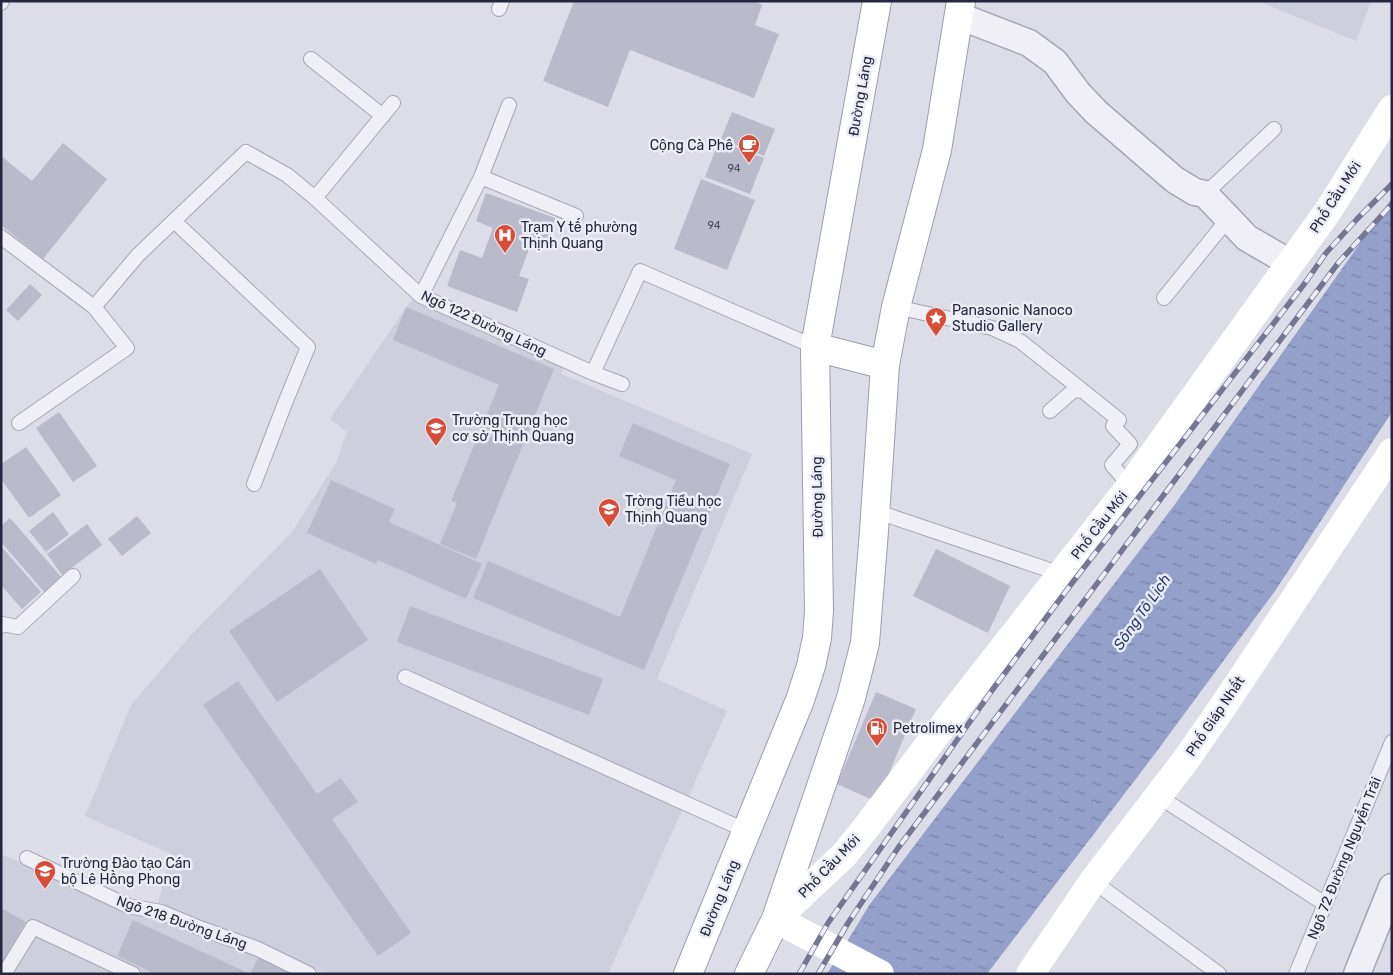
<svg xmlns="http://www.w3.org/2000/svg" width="1393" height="975" font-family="Rubik,sans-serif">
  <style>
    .built { fill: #cecfdc }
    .water { fill: url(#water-ripples) }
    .building { fill: #b9baca }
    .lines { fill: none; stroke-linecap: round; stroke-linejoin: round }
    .service-casing { stroke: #a5a6b4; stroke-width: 16 }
    .minor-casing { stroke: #a5a6b4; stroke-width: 29 }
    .primary-casing { stroke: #9b9db4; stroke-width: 30 }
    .service { stroke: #efeff5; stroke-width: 14 }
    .minor { stroke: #efeff5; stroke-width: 26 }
    .secondary { stroke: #fff; stroke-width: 28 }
    .primary { stroke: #fff; stroke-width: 28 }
    .rail-casing { stroke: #757792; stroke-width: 5.5 }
    .rail { stroke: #ebedf5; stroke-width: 4; stroke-dasharray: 11; stroke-linecap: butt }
    .labels { text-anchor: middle; stroke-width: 5; stroke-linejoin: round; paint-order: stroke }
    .number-label { font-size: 11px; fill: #4a4c61 }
    .street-label { font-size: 14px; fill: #25273e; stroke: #ebedf5 }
    .poi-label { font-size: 14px; fill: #25273e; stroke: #ebedf5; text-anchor: start }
    .water-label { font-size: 15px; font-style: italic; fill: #2d3874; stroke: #ebedf5 }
  </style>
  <defs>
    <pattern id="water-ripples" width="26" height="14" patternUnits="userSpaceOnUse" patternTransform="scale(1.25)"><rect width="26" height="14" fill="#949fca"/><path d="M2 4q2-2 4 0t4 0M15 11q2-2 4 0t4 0" fill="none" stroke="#7982a5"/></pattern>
  </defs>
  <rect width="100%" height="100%" fill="#dcdde7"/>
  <path class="built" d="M1258 1H1371L1356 41Z
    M412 299 565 365 561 374 752 454 657 679 727 711 608 974H325L258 942 157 906 171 854 85 816 131 705 190 636 292 532 336 463 347 432 330 419Z
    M1 854 174 926 249 949 303 974H1Z"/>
  <path class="water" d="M1392 198V412L1275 591 1151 759 987 974H827L870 904 1015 713 1173 507Z"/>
  <path class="building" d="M574 1H754L762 5 755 25 779 34 754 98 630 50 608 107 543 81Z
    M732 112 775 129 764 156 721 139Z
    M719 141 764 158 750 194 705 177Z
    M63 143 107 179 43 259 1 225V156L32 181Z
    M701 179 755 200 727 270 674 249Z
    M486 193 555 218 547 242 533 238 519 276 529 279 517 312 447 286 460 250 482 258 493 228 476 221Z
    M30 284 42 295 18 321 6 310Z
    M406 307 554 369 476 559 440 544 457 503 451 501 499 385 393 340Z
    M59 412 97 466 73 482 36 428Z
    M633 423 730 464 644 670 473 598 488 561 620 617 676 480 619 456Z
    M26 447 61 495 29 518 1 479V464Z
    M331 480 395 509 389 522 482 564 466 599 378 560 376 564 307 533Z
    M53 512 69 534 46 552 29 531Z
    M137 516 151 533 122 556 108 539Z
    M10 518 63 579 46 594 1 542V526Z
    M87 524 102 545 62 575 47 554Z
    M1 546 41 592 22 609 1 585Z
    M936 549 1010 586 988 633 913 596Z
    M320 569 368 640 277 702 229 631Z
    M410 606 603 679 589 715 397 642Z
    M238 681 317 794 341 778 358 802 332 819 411 933 378 956 203 705Z
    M876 692 916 709 877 802 837 784Z
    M1 908 26 922 1 965Z
    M133 920 244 971 243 974H155L117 956Z
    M259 956 290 974H250Z"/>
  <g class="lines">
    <g class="service-casing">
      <path id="service" d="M1 3 2 1
        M499 9 502 1
        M311 59 383 116
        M481 177 576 216
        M1205 194 1274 129
        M315 198 393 103
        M174 221 308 347 285 403 254 484
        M1 237 94 307 127 348 19 423
        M421 296 481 177 509 105
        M1164 298 1228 219
        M94 307 138 255 246 152 287 175 315 198 421 296 593 373 622 384
        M896 307 992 328 1020 341 1083 391
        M593 373 640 271 815 347
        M1050 411 1074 390 1083 391 1119 420 1113 426 1130 444 1112 465 1130 486
        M875 511 1061 574
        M1 626 2 624 18 627 73 576
        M405 677 747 831
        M1158 796 1325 904
        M27 858 128 906 161 912 197 927 258 949 309 974
        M1093 881 1219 974
        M4 974 33 927 133 974
        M1296 974 1392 742"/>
    </g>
    <g class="minor-casing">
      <path id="minor" d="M959 16 1029 43 1055 62 1078 93 1096 112 1175 180 1195 192 1205 194 1247 238 1290 263
        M1357 974 1392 887"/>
    </g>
    <g class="primary-casing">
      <path id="primary" d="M815 347 885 365
        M688 974 800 700 811 666 817 638 819 611 815 347 877 1
        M749 974 776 919 851 698 865 643 874 531 885 365 896 307 937 150 961 1"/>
    </g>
    <use href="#service" class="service"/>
    <use href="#minor" class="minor"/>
    <path class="secondary" d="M880 974 776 919 844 855 868 825 958 706 1130 486 1328 211 1392 109
      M1030 974 1093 881 1185 761 1224 705 1392 452"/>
    <use href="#primary" class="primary"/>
    <g class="rail-casing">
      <path id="rail" d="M799 974 828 923 993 689 1072 583 1305 283 1326 253 1357 219 1392 184
        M818 974 848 923 898 848 1339 262 1392 204"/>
    </g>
    <use href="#rail" class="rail"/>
  </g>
  <defs>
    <g id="cafe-pin" transform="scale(1.125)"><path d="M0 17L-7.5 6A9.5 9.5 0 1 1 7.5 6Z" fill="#d64d38" stroke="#ebedf5"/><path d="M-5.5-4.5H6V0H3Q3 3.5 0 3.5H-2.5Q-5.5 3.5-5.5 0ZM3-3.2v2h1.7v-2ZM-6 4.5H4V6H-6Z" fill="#fff"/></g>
    <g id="hospital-pin" transform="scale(1.125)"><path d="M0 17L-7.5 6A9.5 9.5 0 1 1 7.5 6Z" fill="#d64d38" stroke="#ebedf5"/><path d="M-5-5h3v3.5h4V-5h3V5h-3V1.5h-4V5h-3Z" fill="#fff"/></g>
    <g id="sight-pin" transform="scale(1.125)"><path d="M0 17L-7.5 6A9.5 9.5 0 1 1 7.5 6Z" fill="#d64d38" stroke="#ebedf5"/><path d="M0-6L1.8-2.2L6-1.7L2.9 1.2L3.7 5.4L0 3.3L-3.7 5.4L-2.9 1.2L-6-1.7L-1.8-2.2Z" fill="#fff"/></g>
    <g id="school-pin" transform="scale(1.125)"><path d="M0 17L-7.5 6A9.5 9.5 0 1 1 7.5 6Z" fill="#d64d38" stroke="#ebedf5"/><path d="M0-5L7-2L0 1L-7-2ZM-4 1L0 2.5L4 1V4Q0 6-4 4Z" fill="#fff"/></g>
    <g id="fuel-pin" transform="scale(1.125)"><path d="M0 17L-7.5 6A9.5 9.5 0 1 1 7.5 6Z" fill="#d64d38" stroke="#ebedf5"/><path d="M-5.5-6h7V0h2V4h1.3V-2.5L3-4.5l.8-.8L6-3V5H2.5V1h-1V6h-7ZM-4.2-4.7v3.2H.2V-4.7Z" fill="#fff"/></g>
    <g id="university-pin" transform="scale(1.125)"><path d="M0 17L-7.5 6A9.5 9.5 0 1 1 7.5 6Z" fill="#d64d38" stroke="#ebedf5"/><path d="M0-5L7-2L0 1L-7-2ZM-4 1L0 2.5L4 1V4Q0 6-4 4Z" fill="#fff"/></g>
  </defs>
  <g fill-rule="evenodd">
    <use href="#cafe-pin" x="749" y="145"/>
    <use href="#hospital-pin" x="505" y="235"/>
    <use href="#sight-pin" x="936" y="318"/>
    <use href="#school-pin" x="436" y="428"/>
    <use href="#school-pin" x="609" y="509"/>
    <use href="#fuel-pin" x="877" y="728"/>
    <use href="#university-pin" x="45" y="871"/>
  </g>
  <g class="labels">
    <g class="number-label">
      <text x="734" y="172">94</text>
      <text x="714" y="229">94</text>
    </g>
    <g class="street-label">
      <text transform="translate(860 96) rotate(-80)" y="5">Đường Láng</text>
      <text transform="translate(1335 197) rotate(-57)" y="5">Phố Cầu Mới</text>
      <text transform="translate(484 323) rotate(25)" y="5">Ngõ 122 Đường Láng</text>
      <text transform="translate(817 497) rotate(-91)" y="5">Đường Láng</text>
      <text transform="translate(1099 525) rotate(-52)" y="5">Phố Cầu Mới</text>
      <text transform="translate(1215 716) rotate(-56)" y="5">Phố Giáp Nhất</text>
      <text transform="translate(1344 858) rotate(-68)" y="5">Ngõ 72 Đường Nguyễn Trãi</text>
      <text transform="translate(829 866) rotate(-46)" y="5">Phố Cầu Mới</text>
      <text transform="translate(719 898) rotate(-68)" y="5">Đường Láng</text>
      <text transform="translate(182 922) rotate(19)" y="5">Ngõ 218 Đường Láng</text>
    </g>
    <g class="poi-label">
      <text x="733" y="150" text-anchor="end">Cộng Cà Phê</text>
      <text x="521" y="232">Trạm Y tế phường<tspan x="521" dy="16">Thịnh Quang</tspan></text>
      <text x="952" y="315">Panasonic Nanoco<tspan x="952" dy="16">Studio Gallery</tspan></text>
      <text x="452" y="425">Trường Trung học<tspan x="452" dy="16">cơ sở Thịnh Quang</tspan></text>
      <text x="625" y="506">Trờng Tiểu học<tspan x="625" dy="16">Thịnh Quang</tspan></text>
      <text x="893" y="733">Petrolimex</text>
      <text x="61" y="868">Trường Đào tạo Cán<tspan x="61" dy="16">bộ Lê Hồng Phong</tspan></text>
    </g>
    <g class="water-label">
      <text transform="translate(1142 612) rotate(-55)" y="5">Sông Tô Lịch</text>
    </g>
  </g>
  <rect width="1393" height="975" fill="none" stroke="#25273e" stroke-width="5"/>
</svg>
